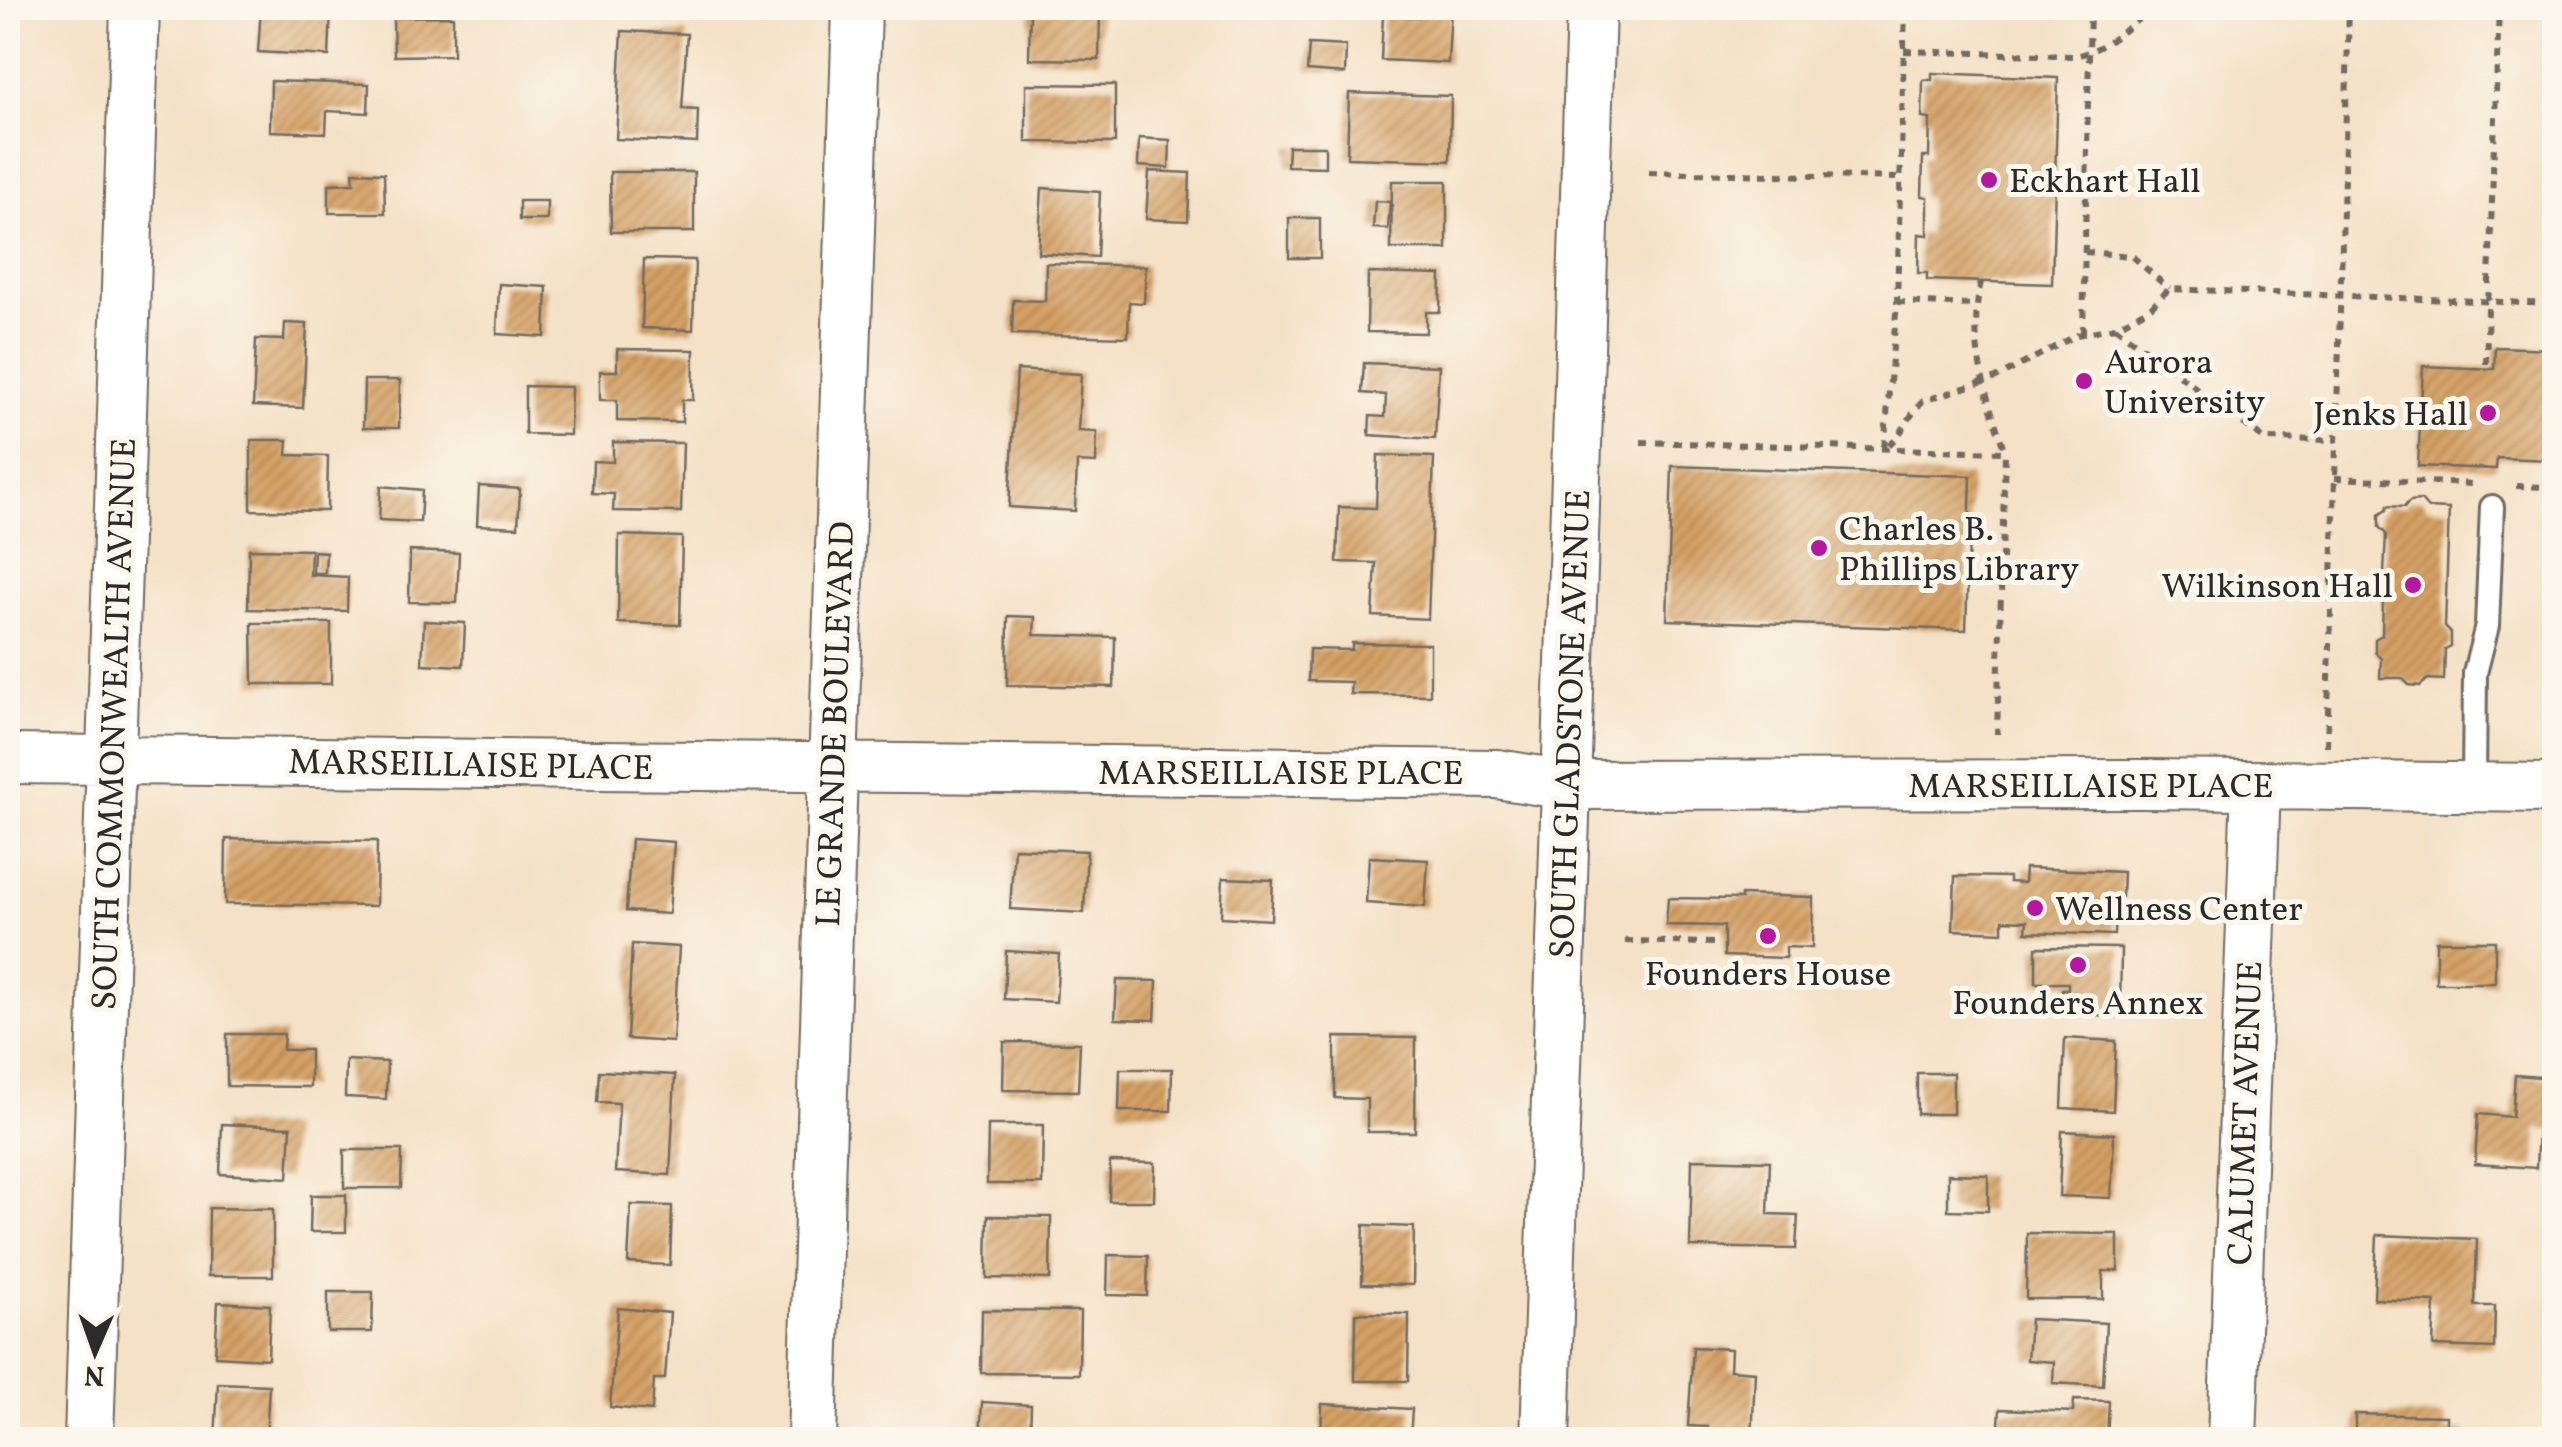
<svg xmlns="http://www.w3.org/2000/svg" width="2562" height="1447" font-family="Vollkorn,serif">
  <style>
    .building { fill: url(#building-hatch) }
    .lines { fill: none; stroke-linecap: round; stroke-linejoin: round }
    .lane-casing { stroke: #716b61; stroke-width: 28 }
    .street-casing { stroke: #716b61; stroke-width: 52 }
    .path { stroke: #716b61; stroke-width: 6; stroke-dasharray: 8 8; stroke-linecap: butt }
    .lane { stroke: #fff; stroke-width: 22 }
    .street { stroke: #fff; stroke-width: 48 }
    .poi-dot { fill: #b5179e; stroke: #fbf7ec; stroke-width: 4 }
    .labels { text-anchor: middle; stroke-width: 10; stroke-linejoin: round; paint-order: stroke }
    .poi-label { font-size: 35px; fill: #2b2b2b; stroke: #fbf7ec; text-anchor: start }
    .street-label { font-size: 35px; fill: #2b2b2b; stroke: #fbf7ec }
  </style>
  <defs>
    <pattern id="building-hatch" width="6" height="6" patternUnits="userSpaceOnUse" patternTransform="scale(2.5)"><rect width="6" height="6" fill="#d6a165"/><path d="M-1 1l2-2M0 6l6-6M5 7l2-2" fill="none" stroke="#ae8353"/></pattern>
  </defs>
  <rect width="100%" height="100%" fill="#fbf7ec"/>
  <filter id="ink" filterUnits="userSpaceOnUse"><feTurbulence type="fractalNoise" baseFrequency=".01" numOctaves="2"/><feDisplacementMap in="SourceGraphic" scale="20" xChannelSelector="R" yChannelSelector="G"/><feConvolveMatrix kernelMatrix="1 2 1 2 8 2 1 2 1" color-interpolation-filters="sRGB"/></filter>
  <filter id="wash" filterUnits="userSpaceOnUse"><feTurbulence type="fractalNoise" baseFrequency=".0048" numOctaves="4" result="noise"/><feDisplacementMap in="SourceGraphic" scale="40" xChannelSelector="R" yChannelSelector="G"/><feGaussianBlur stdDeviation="2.25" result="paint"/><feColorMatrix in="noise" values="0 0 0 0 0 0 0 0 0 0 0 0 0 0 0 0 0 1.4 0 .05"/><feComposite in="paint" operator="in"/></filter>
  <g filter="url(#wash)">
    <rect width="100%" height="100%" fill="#f4e1c6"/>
    <g id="blocks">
      <path class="building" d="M261 8H331L329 56 258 52Z
        M1030 8H1100L1099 60 1029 59Z
        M1419 8H1451L1448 63 1381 60 1383 15 1419 17Z
        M8 11H17L15 43H8Z
        M453 16V55L394 56 393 17Z
        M622 31 687 34 682 109 698 110 697 143 616 139Z
        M1309 44 1346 46 1345 74 1307 71Z
        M1932 73 2058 78 2052 284 1927 280V273H1918L1919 234 1928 235V197L1922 196 1923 157H1929L1930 119 1922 118 1923 80H1932Z
        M271 81 369 84 368 113 327 111 326 133 270 131Z
        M8 84 15 85 14 137H8Z
        M1026 84 1115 85V143L1026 142Z
        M1349 93 1451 96 1450 161 1347 158Z
        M1139 138 1170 140 1169 168 1138 166Z
        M1288 146H1325V167L1287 166Z
        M1149 171 1190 173 1188 221 1146 219Z
        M8 172H15L13 229H8Z
        M353 172 384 173 385 213H329V184L354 183Z
        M610 172H694V232H611Z
        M1392 181H1447V249H1391Z
        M1042 188 1100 192 1097 257 1038 253Z
        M519 201H547V220H519Z
        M1375 201 1390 202 1388 229 1373 228Z
        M1289 218H1320V258H1289Z
        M644 259 695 260 693 330 642 328Z
        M1046 263 1146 266 1144 303 1129 302 1128 337 1012 334 1013 300 1045 301Z
        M1368 273 1441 275 1440 312H1426V333L1367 332Z
        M499 284 547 287 545 337 497 334Z
        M285 323 307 324 303 408 253 406 256 339 284 340Z
        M2495 347 2554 349V460L2497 458 2496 469 2418 466 2423 366 2494 369Z
        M617 349 694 350 693 400H682V422L617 421V400H600V371H617Z
        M1364 363 1439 366 1435 439 1369 435 1370 416 1385 417 1386 395 1362 393Z
        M1017 370 1081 374 1078 431 1097 432 1096 463 1077 462 1075 511 1009 507Z
        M364 380H400L399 428H363Z
        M525 386 571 387 570 435 525 434Z
        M251 440H288L287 455 328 456 327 511 251 510Z
        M613 442 683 443 681 512 613 511 614 494 592 493 593 461 613 462Z
        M1378 455 1434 457 1428 619 1373 616 1376 563 1337 562 1339 507 1376 508Z
        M1672 466 1971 476 1966 630 1667 620Z
        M381 486 422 490 420 522 379 520Z
        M479 486 520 489 518 527 477 525Z
        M2421 500 2428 508 2449 509 2445 627 2451 633V646L2445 649 2444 680 2428 679 2420 686 2409 685 2402 678H2380L2381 659 2375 652V639L2382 635 2383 598H2379L2380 573H2384L2386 534 2379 527V515L2386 510 2387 506 2404 507 2410 501Z
        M619 535 682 537 680 625 618 623Z
        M249 549 311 550 310 575 348 577 347 611 248 609Z
        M314 551 326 552 325 573H313Z
        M410 551 459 553 457 603 409 602Z
        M1008 616 1035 617 1034 635 1115 637 1114 687 1007 685Z
        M424 621 465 623 463 666 422 664Z
        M252 623H331V684H253Z
        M1352 643 1430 644V695L1350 694 1351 682 1308 681 1309 649 1352 650Z
        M226 839 377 841 376 906 225 904Z
        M631 839 674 842 669 914 626 911Z
        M1014 848 1087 851 1084 913 1010 909Z
        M1369 857 1428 860 1425 907 1366 903Z
        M2025 868 2123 872 2122 897H2116L2114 935 2026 932 2027 921 2003 920V932L1953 930 1955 876 2009 877V882L2024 883Z
        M1223 878 1273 880 1271 920 1221 917Z
        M1741 895 1813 897 1812 948 1786 947V958L1724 956V926L1666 925 1668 898 1741 899Z
        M2436 941H2495V983H2436Z
        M632 944 679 947 673 1042 627 1039Z
        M2036 947 2121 948 2120 1016 2068 1014V999H2062V989H2068V983H2036Z
        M1006 951 1059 954 1056 1002 1004 999Z
        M1117 980 1157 981 1155 1020 1115 1019Z
        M227 1034H284L283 1050H310V1087L227 1086Z
        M1335 1037 1416 1038 1415 1132H1367V1099L1335 1098Z
        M2065 1038 2116 1041 2113 1111 2062 1108Z
        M1004 1042 1080 1043 1078 1091 1003 1090Z
        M346 1060 387 1062 386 1099 345 1097Z
        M1120 1069H1172L1171 1111H1119Z
        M599 1071 675 1075 670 1175 615 1172 619 1103 597 1102Z
        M1917 1073H1953V1114H1917Z
        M2515 1075 2554 1078V1130L2538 1129 2536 1168 2475 1164 2478 1114 2512 1117Z
        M222 1124 291 1127 288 1178 220 1174Z
        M988 1125H1043L1042 1184H987Z
        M2062 1131 2114 1134 2111 1198 2059 1196Z
        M344 1150H402L401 1188H344Z
        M1692 1159 1770 1161 1768 1214 1798 1215 1796 1249 1690 1247Z
        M1110 1162 1155 1163 1154 1201H1109Z
        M1948 1174 1988 1175V1211L1948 1210Z
        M311 1195H346V1232H310Z
        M631 1205 672 1206 670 1265 628 1263Z
        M209 1208 273 1209V1276H208Z
        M988 1216 1051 1217 1050 1279 987 1278Z
        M1364 1225 1414 1227 1413 1285 1362 1284Z
        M2027 1233 2118 1234V1271H2103V1299H2026Z
        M2377 1235 2477 1239 2475 1306H2495L2494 1348 2433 1346 2435 1302 2374 1299Z
        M1108 1255 1148 1256 1147 1296 1107 1295Z
        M328 1292H373L372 1332H328Z
        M218 1302 270 1305 268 1359 215 1356Z
        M618 1308 670 1313 665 1379H654L652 1411 610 1407Z
        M982 1310 1080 1311 1079 1374 981 1373Z
        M1356 1313 1409 1314 1408 1381H1355Z
        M2030 1319 2106 1323 2103 1386 2053 1383 2054 1362 2027 1360Z
        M1693 1347 1731 1349 1730 1370 1755 1372 1752 1440H1708V1427L1688 1426Z
        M218 1383 269 1385 266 1440H215Z
        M2074 1400 2109 1401 2107 1440H1998L2000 1409 2073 1412Z
        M982 1402 1031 1405 1030 1440H980Z
        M1322 1404 1412 1409 1410 1440H1321Z
        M2355 1414 2446 1416V1431H2465V1440H2355Z"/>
    </g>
  </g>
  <g filter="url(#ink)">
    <use href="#blocks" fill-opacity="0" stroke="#716b61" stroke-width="2.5"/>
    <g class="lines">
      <g class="lane-casing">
        <path id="lane" d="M2474 788 2475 673 2487 626 2492 507"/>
      </g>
      <g class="street-casing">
        <path id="street" d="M8 759 1497 774 1567 785 2143 784 2554 788
          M89 1440 135 8
          M812 1440 857 8
          M1545 1440 1591 8
          M2232 1440 2256 786"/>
      </g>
      <path class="path" d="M1905 8 1897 302 1884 449C1907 431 1906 418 1923 401L1996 378 2077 335 2115 327 2151 307 2169 289 2554 304
        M1904 51 2075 56C2105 50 2129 26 2153 8
        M1649 172 1900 178
        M2085 252 2132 256 2169 289
        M1981 282C1967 341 1986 396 2005 452
        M1897 302 1976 305
        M2115 327 2264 439 2336 440
        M2083 333 2090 8
        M2486 364 2499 8
        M1641 442 2005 452 1997 734
        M2335 478 2473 484
        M2516 486 2554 487
        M2327 746 2349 8
        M1625 941 1713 943"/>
      <use href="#lane" class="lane"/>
      <use href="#street" class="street"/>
    </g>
  </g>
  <g class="poi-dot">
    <circle cx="1989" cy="180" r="10"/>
    <circle cx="2084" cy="381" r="10"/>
    <circle cx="2488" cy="413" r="10"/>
    <circle cx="1819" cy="548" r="10"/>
    <circle cx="2413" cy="585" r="10"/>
    <circle cx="2035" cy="908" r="10"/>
    <circle cx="1768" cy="936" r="10"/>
    <circle cx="2078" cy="965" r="10"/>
  </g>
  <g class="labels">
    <g class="poi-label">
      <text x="2009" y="192">Eckhart Hall</text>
      <text x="2104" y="373">Aurora<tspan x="2104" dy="40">University</tspan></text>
      <text x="2468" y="425" text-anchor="end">Jenks Hall</text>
      <text x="1839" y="540">Charles B.<tspan x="1839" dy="40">Phillips Library</tspan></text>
      <text x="2393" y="597" text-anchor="end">Wilkinson Hall</text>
      <text x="2055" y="920">Wellness Center</text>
      <text x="1768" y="985" text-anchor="middle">Founders House</text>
      <text x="2078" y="1014" text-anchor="middle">Founders Annex</text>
    </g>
    <g class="street-label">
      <text transform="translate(113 724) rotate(-88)" y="12">SOUTH COMMONWEALTH AVENUE</text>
      <text transform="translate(834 724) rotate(-88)" y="12">LE GRANDE BOULEVARD</text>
      <text transform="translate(1569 724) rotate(-88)" y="12">SOUTH GLADSTONE AVENUE</text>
      <text transform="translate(471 764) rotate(1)" y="12">MARSEILLAISE PLACE</text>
      <text x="1281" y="784">MARSEILLAISE PLACE</text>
      <text x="2091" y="797">MARSEILLAISE PLACE</text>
      <text transform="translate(2244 1113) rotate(-88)" y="12">CALUMET AVENUE</text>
    </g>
  </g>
  <rect width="2562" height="1447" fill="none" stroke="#fbf7ec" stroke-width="40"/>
  <g transform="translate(95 1352) rotate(182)" stroke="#fbf7ec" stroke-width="8" paint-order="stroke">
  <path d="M0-8L18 38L0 25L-18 38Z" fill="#2b2b2b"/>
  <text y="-15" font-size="28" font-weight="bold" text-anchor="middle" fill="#2b2b2b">N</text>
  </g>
</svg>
